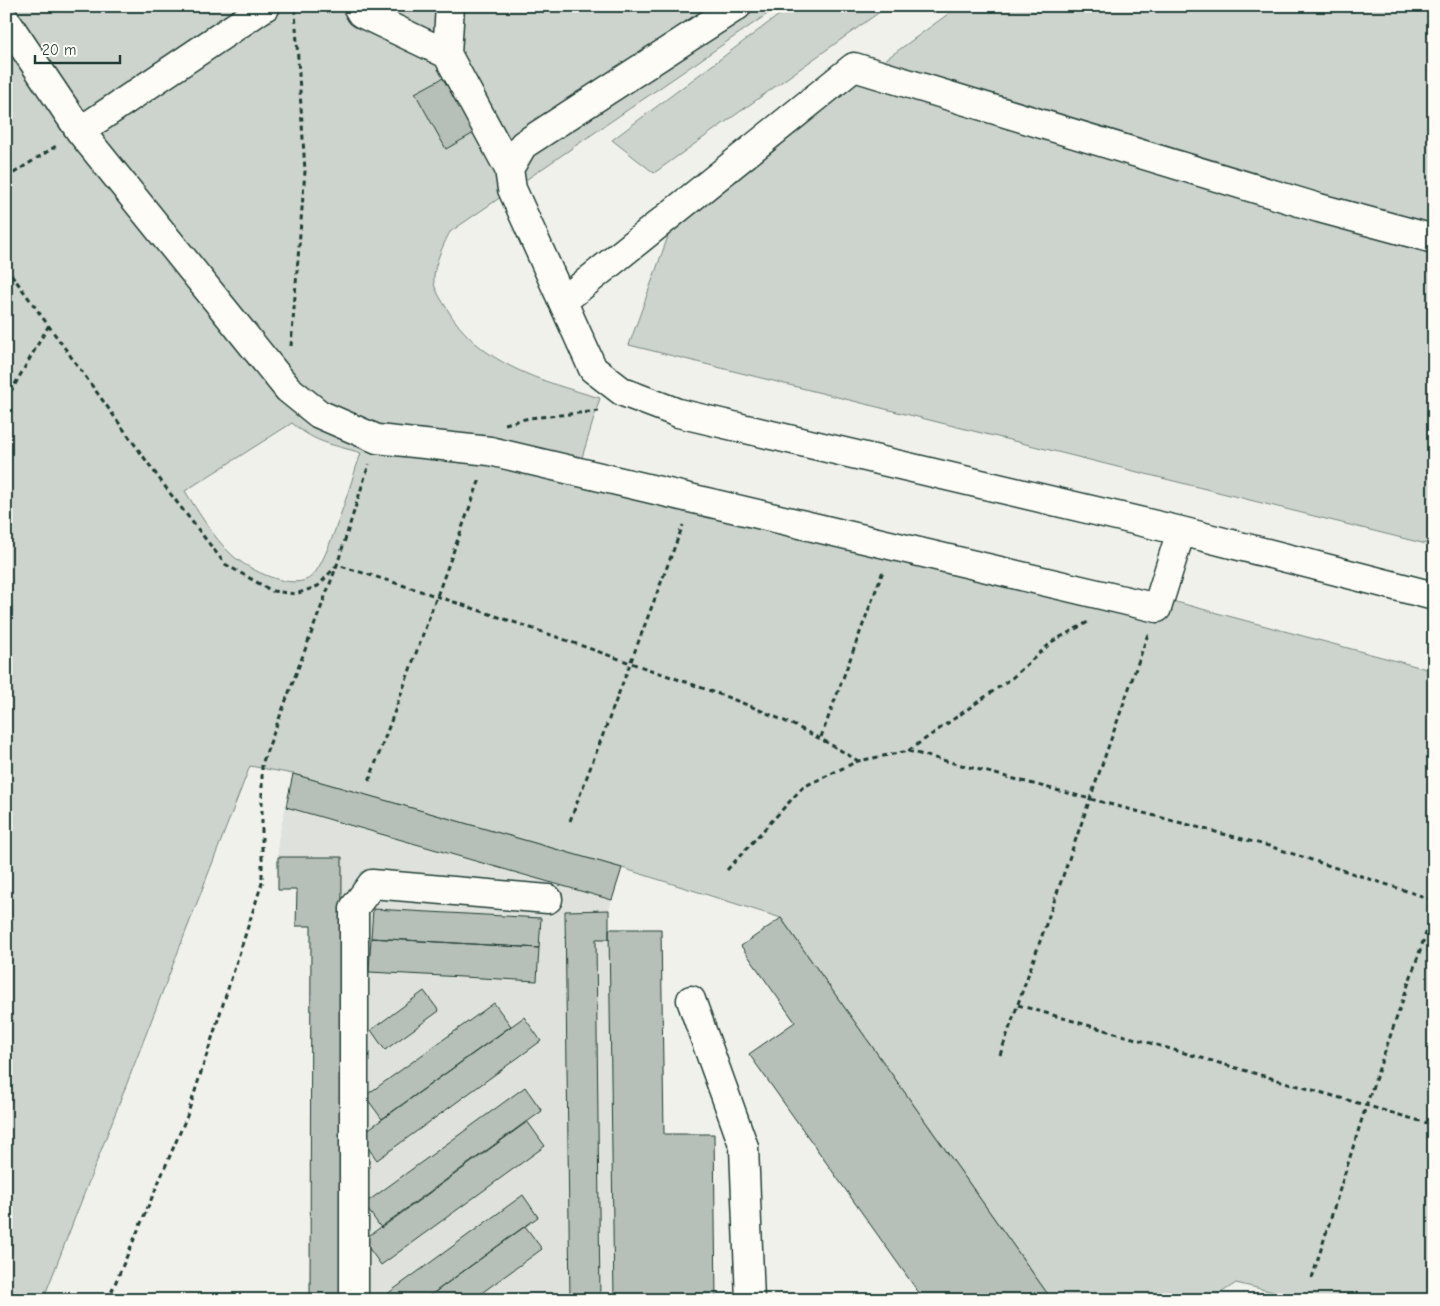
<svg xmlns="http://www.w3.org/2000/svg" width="1440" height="1306" font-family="'Comic Neue',sans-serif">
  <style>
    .built { fill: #dfe2dc }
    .green { fill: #cdd3cd; stroke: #768880; fill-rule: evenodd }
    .building { fill: #b6bfb8; stroke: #1f3d34 }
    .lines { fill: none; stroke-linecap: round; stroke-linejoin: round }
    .minor-casing { stroke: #1f3d34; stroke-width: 31 }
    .path { stroke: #1f3d34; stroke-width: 3; stroke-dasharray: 5 4; stroke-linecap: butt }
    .minor { stroke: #fdfcf7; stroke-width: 28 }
  </style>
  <rect width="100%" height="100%" fill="#f0f1eb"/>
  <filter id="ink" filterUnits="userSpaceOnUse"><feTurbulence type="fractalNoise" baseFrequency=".02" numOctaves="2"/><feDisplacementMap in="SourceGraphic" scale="10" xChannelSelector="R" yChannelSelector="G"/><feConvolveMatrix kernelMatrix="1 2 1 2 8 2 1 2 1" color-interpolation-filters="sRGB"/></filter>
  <g filter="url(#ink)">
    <path class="built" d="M293 774 622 868 609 910 614 1300H310L311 927 296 926V891L278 890V840Z"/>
    <path class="green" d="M6 6H779L450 232C443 245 430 272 435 287 437 293 442 301 446 307 478 364 541 381 600 398L581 461 1146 594 1434 671V1300H1307L1236 1283 1210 1300H1052L781 918 622 868 293 774 250 766 43 1300H6ZM292 423C317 444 332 444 361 453 352 478 328 562 312 576 294 593 247 569 232 555 213 537 199 513 185 491Z
      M791 6H888L654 173 612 140Z
      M959 6H1434V546L629 345 671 228 874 68Z"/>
    <path class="building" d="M443 78 474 133 446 149 415 93Z
      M293 774 622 868 612 900 286 807Z
      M278 857H342L341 1300H310L311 926H296L297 890H278Z
      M373 909 541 918 539 948 371 938Z
      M609 910V939H596L600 1300H570L565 911Z
      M781 918 1052 1300H924L749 1054 795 1022 741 946Z
      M609 929H661L664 1134H714L716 1300H614Z
      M371 938 539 948 537 981 369 972Z
      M424 991 439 1011 385 1050 371 1030Z
      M494 1003 511 1026 382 1119 365 1096Z
      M524 1017 541 1041 377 1160 359 1136Z
      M525 1087 542 1111 381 1228 364 1204Z
      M527 1121 545 1146 381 1265 363 1240Z
      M523 1195 538 1217 424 1300H379Z
      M525 1226 542 1249 472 1300H424Z
      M527 1293 532 1300H517Z"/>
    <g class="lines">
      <g class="minor-casing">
        <path id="minor" d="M266 6 80 131 288 389 319 414 377 439 490 451 1157 608 1181 531
          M357 6 361 13 447 54 509 169
          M737 6 523 145 509 169 512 189 593 369 623 392 678 413 1181 531 1434 596
          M6 21 80 131
          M447 54 450 6
          M563 301 854 67 1319 208 1434 239
          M691 1000 744 1147 750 1300
          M354 1300V908L372 884 548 899"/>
      </g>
      <path class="path" d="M6 178 56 146
        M6 267 169 492 225 564 272 591 296 594 318 586 337 565C434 594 529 627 625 661 708 690 783 713 858 761
        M291 346 305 171 295 11
        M6 400 49 325
        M505 424 529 418 600 411
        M821 737 883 571
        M908 751 1269 846 1434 900
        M369 781 480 479
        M570 821 683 525
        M727 870 803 787 858 761 908 751 1012 678 1053 641 1088 622
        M1018 1005 1434 1125
        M1000 1055 1148 634
        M1312 1278 1366 1106 1434 910
        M108 1300 187 1116 262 883V764L337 565 369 464"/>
      <use href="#minor" class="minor"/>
    </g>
  </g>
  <rect width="1440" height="1306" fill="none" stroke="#fdfcf7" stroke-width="25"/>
  <rect x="12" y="12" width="1415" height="1281" fill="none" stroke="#1f3d34" stroke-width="2" filter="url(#ink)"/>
  <path d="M35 55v8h85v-8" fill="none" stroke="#1f3d34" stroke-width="2.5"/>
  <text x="42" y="55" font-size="15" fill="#1f3d34" stroke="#fdfcf7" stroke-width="4" paint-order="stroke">20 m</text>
</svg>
